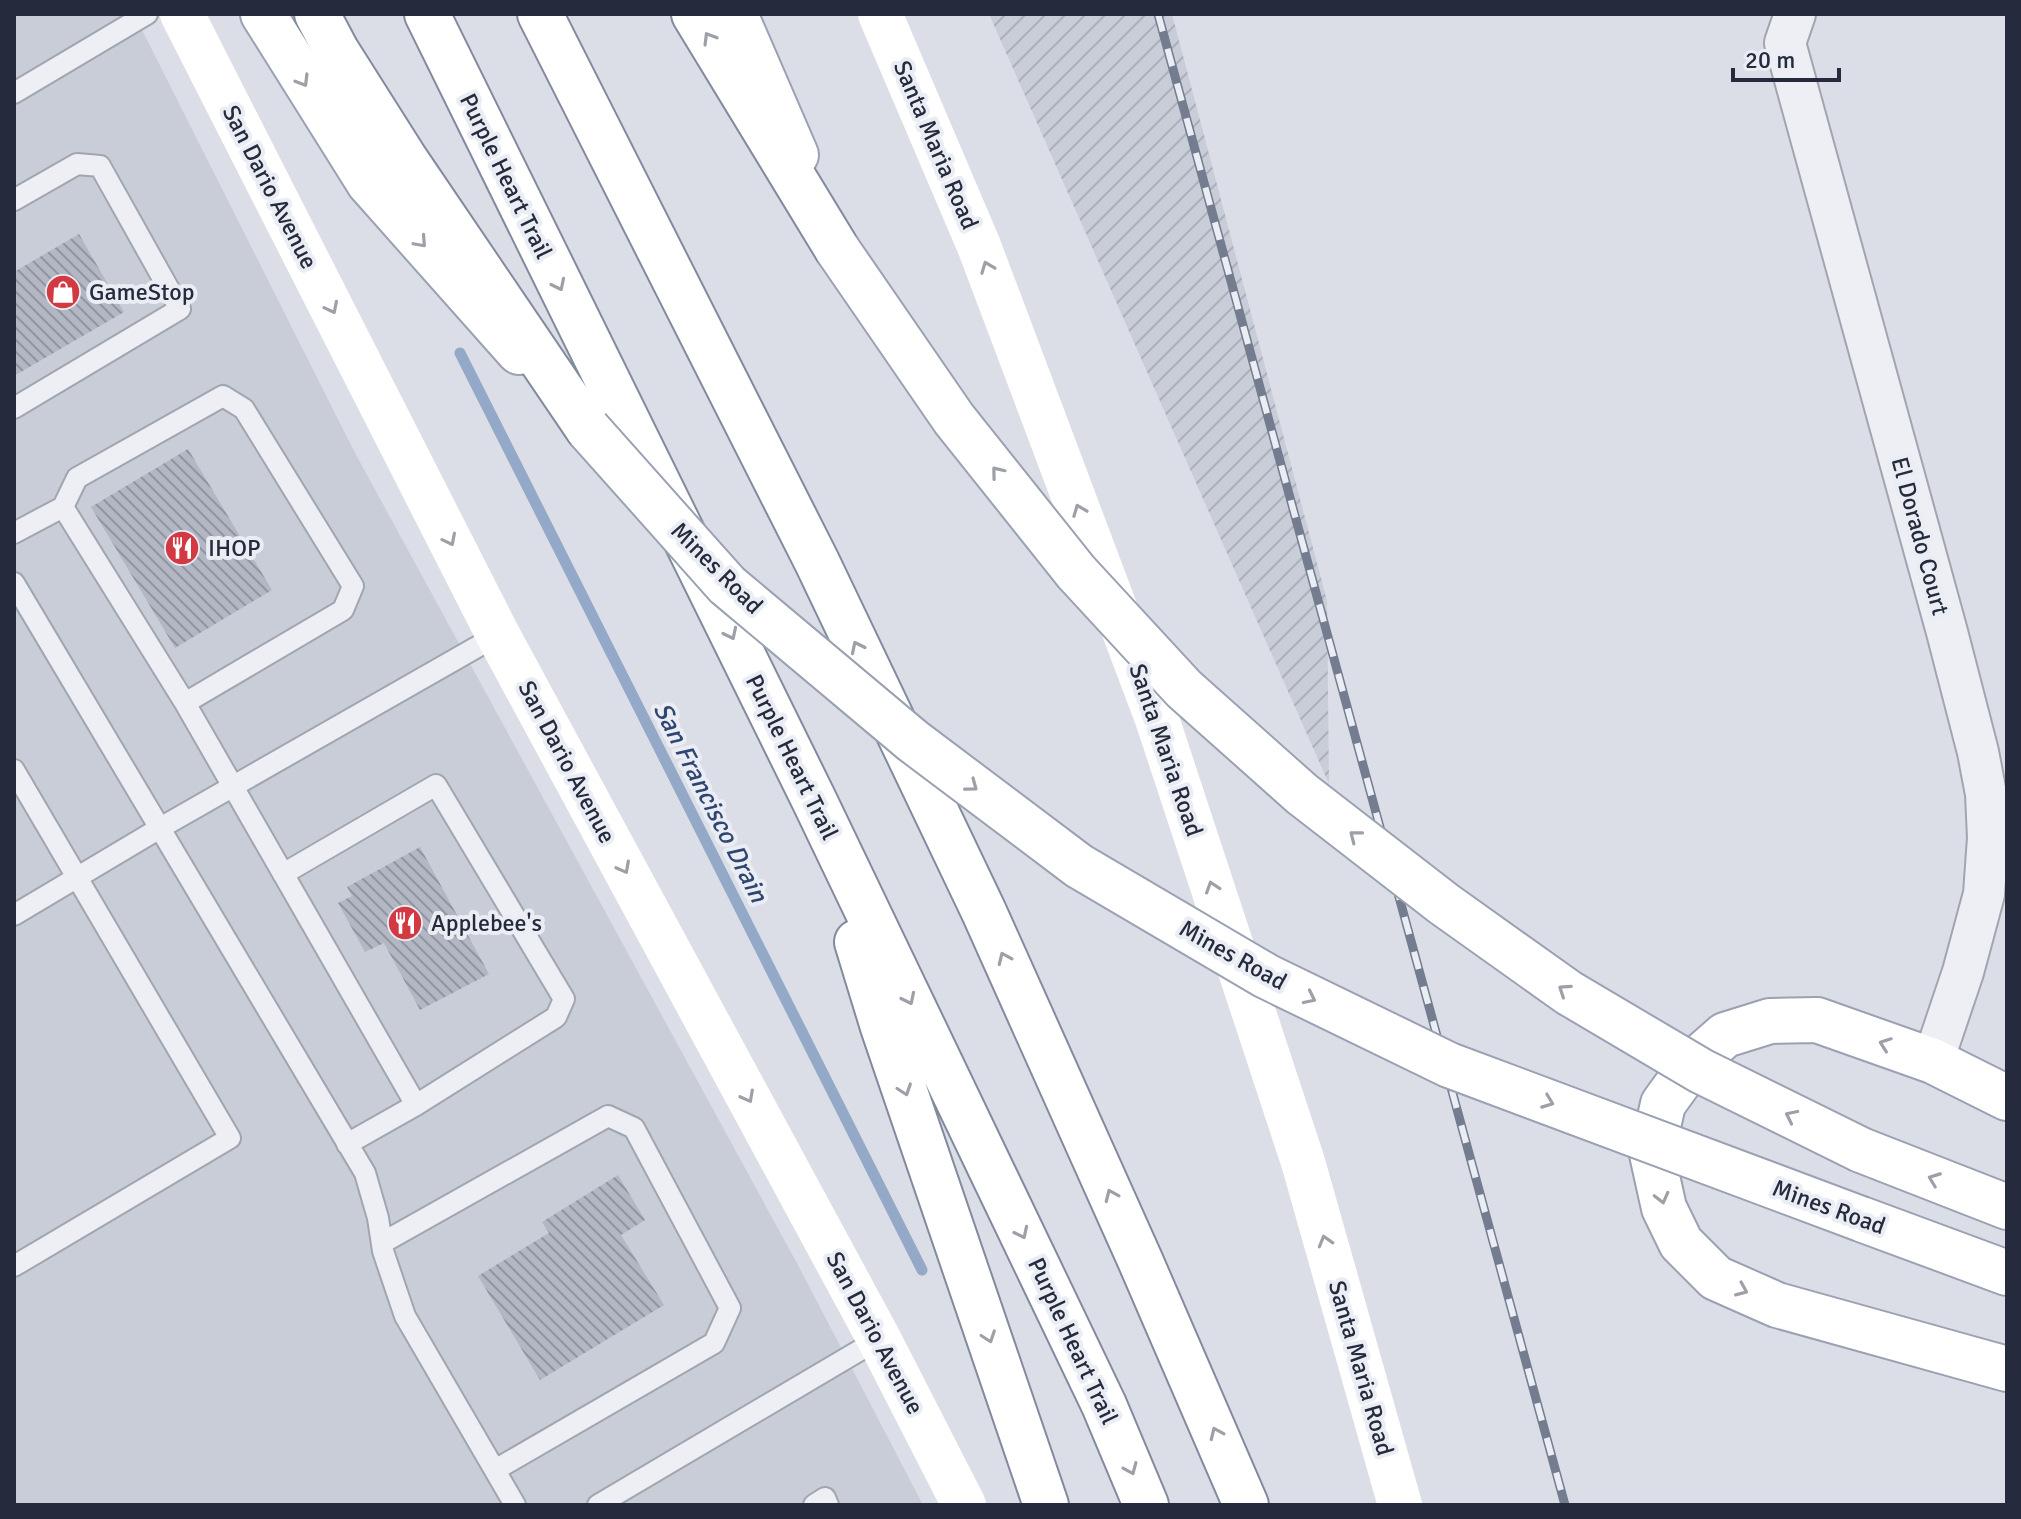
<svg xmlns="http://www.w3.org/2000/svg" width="2021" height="1519" font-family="Signika,sans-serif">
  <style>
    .built { fill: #c9cdd8 }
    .industrial { fill: url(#industrial-furrows) }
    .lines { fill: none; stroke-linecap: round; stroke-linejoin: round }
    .stream { stroke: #94a9c8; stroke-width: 11 }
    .building { fill: url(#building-back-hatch) }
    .service-casing { stroke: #a1a5b0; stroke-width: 24 }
    .minor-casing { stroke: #a1a5b0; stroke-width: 44 }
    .primary-casing { stroke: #9aa1b2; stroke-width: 48 }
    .motorway-casing { stroke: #828a9d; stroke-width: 48 }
    .service { stroke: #edeff4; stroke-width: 20 }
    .minor { stroke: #edeff4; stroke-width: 40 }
    .secondary { stroke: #fff; stroke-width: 44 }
    .primary { stroke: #fff; stroke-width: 44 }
    .motorway { stroke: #fff; stroke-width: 44 }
    .rail-casing { stroke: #747c90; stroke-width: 9 }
    .rail { stroke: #eaedf4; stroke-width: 6; stroke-dasharray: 18; stroke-linecap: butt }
    .primary-bridge-casing { stroke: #9aa1b2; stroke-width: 48; stroke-linecap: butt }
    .primary-bridge { stroke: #fff; stroke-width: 44 }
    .oneway { stroke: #9da0a7 }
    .labels { text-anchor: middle; stroke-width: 8; stroke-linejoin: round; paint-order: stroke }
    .street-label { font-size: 24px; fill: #252b3c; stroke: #eaedf4 }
    .poi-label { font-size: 24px; fill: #252b3c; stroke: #eaedf4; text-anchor: start }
    .water-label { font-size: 26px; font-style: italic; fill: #2e4671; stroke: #eaedf4 }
  </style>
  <defs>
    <pattern id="industrial-furrows" width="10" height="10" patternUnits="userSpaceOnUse" patternTransform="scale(2)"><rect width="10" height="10" fill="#c9cdd8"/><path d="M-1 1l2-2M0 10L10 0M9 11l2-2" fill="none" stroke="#acb0ba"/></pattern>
    <pattern id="building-back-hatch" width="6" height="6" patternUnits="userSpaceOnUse" patternTransform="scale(2)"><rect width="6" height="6" fill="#b2b7c3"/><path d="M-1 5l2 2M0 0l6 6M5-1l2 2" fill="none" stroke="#9195a0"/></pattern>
  </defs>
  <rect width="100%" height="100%" fill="#dbdee6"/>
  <path class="built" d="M14 14H134L354 451 799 1267 923 1505H14Z"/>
  <path class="industrial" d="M989 14H1172L1327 601 1329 784Z"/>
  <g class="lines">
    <path class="stream" d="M460 353 922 1270"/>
  </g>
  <path class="building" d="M79 234 124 312 14 376V272Z
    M188 449 272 590 175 648 91 507Z
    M420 847 489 974 420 1010 384 943 365 952 338 903 352 896 347 887Z
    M618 1175 645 1220 621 1235 664 1305 540 1380 478 1276 549 1233 542 1222Z"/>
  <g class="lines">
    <g class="service-casing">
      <path id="service" d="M14 93 147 14
        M14 200 77 164 100 166 180 309 14 408
        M14 533 63 507 77 478 223 396 244 409 353 586 343 610 185 703 63 507
        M14 583 365 1173 378 1218 383 1251 405 1316 515 1505
        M185 703 416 1105 347 1144
        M14 770 230 1138 14 1266
        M283 874 436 785 564 999 556 1017 416 1105
        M14 915 160 828 498 635
        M382 1243 608 1116 634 1128 730 1308 714 1343 495 1470
        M598 1505 879 1339
        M814 1505 825 1498 828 1505"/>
    </g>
    <g class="minor-casing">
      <path id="minor" d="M1795 14 1785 43 1947 632 1978 752 1986 794 1988 838 1984 894 1963 972 1933 1061"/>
    </g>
    <g class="primary-casing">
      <path id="primary" d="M263 14 369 183 519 352
        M735 14 796 155
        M2007 1098 1933 1061 1817 1020 1770 1021 1725 1035 1692 1064 1663 1104 1652 1154 1664 1208 1681 1243 1716 1278 1777 1305 2007 1369
        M1861 1150 2007 1207
        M1861 1219 2007 1273"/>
    </g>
    <g class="motorway-casing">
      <path id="motorway" d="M317 14 336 50 405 159 588 429
        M427 14 815 802 1104 1405 1146 1505
        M540 14 817 562 984 912 1140 1260 1246 1505
        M694 14 837 249
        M857 942 883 1027 1046 1505"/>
    </g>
    <use href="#service" class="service"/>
    <use href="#minor" class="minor"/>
    <path class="secondary" d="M182 14 498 635 879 1339 964 1505
      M880 14 979 246 1157 719 1303 1162 1400 1505"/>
    <use href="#primary" class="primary"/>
    <use href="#motorway" class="motorway"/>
    <g class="rail-casing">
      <path id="rail" d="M1158 14 1565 1505"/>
    </g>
    <use href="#rail" class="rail"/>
    <g class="primary-bridge-casing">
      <path id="primary-bridge" d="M837 249 954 419 1076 572 1184 689 1302 794 1444 904 1569 993 1701 1071 1861 1150
        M588 429 727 585 913 741 1079 866 1266 976 1449 1065 1861 1219"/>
    </g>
    <use href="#primary-bridge" class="primary-bridge"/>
  </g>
  <defs><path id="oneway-chevron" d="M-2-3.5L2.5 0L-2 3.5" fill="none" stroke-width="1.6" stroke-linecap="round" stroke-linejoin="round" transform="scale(2)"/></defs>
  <g class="oneway">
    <use href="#oneway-chevron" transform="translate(709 38) rotate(-121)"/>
    <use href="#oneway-chevron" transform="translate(303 81) rotate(59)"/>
    <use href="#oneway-chevron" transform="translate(421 242) rotate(48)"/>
    <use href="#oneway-chevron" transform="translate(987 267) rotate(-111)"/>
    <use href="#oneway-chevron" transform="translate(559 285) rotate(64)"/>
    <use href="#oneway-chevron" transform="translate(332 308) rotate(63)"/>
    <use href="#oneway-chevron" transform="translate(997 472) rotate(-129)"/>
    <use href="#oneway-chevron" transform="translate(1079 510) rotate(-111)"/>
    <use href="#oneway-chevron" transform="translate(450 540) rotate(63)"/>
    <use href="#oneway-chevron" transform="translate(731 634) rotate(64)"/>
    <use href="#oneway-chevron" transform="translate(857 647) rotate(-116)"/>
    <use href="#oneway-chevron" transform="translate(972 786) rotate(37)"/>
    <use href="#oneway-chevron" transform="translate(1355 836) rotate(-142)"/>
    <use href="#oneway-chevron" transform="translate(624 868) rotate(62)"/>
    <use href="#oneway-chevron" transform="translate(1212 887) rotate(-108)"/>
    <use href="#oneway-chevron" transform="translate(1004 958) rotate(-114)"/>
    <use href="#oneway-chevron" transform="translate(1564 990) rotate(-146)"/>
    <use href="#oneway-chevron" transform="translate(1310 998) rotate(26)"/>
    <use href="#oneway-chevron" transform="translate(909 999) rotate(64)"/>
    <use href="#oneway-chevron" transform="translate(1885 1044) rotate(-160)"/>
    <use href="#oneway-chevron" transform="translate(905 1090) rotate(71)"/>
    <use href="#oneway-chevron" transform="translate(748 1097) rotate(62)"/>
    <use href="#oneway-chevron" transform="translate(1548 1102) rotate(21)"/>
    <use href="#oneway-chevron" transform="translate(1791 1116) rotate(-154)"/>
    <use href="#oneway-chevron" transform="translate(1934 1179) rotate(-159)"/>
    <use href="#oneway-chevron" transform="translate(1111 1195) rotate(-114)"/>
    <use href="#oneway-chevron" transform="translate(1662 1198) rotate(76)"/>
    <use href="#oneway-chevron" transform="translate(1022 1233) rotate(64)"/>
    <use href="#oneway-chevron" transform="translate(1325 1241) rotate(-106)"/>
    <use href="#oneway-chevron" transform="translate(1742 1290) rotate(23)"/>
    <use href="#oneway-chevron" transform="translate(989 1337) rotate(71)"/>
    <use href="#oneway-chevron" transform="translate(1216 1433) rotate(-114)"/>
    <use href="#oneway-chevron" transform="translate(1131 1469) rotate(67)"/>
  </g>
  <defs>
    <g id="shop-disc" transform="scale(1.8)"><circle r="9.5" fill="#d23943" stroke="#eaedf4"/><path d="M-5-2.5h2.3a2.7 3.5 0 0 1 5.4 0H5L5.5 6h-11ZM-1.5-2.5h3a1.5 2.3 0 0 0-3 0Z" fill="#fff"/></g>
    <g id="restaurant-disc" transform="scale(1.8)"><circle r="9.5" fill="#d23943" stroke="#eaedf4"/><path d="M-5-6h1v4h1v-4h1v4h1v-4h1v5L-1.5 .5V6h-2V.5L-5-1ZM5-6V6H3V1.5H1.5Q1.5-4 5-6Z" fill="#fff"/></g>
  </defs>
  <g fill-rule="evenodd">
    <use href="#shop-disc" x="63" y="292"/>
    <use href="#restaurant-disc" x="182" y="548"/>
    <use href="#restaurant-disc" x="405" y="923"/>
  </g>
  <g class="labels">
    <g class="street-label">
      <text transform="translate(936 145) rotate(67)" y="8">Santa Maria Road</text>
      <text transform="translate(506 176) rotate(64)" y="8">Purple Heart Trail</text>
      <text transform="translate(270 187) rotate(63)" y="8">San Dario Avenue</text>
      <text transform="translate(1920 536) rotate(75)" y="8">El Dorado Court</text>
      <text transform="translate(717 568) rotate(45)" y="8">Mines Road</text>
      <text transform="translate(1166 750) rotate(71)" y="8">Santa Maria Road</text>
      <text transform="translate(792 757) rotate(64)" y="8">Purple Heart Trail</text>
      <text transform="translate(567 762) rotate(62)" y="8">San Dario Avenue</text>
      <text transform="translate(1233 955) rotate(29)" y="8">Mines Road</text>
      <text transform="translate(1829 1207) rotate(20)" y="8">Mines Road</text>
      <text transform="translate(875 1333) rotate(62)" y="8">San Dario Avenue</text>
      <text transform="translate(1073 1341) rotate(65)" y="8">Purple Heart Trail</text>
      <text transform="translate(1361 1368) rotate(74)" y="8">Santa Maria Road</text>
    </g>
    <g class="poi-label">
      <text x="89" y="300">GameStop</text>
      <text x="208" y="556">IHOP</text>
      <text x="431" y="931">Applebee's</text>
    </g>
    <g class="water-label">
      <text transform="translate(711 802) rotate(63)" y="9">San Francisco Drain</text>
    </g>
  </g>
  <rect width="2021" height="1519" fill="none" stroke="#252b3c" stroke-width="32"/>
  <path d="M1733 68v12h106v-12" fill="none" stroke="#252b3c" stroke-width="4"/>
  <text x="1745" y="68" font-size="24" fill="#252b3c" stroke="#eaedf4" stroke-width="6" paint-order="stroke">20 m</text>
</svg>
